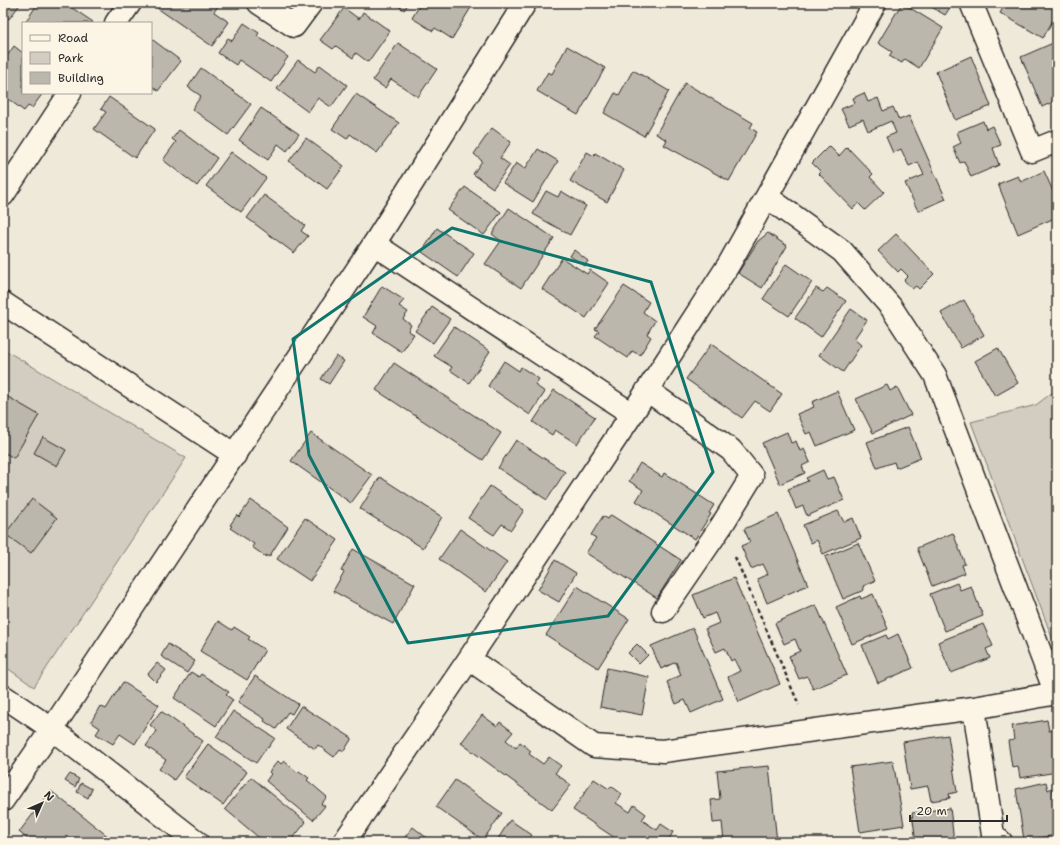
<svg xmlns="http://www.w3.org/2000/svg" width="1060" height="845" font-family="'Shantell Sans',sans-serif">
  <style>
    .green { fill: #d2cdc0; stroke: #7e7c76 }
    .building { fill: #bcb7ac; stroke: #2b2b2b }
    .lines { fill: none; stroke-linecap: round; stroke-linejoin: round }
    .minor-casing { stroke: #2b2b2b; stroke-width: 25 }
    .tertiary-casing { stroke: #2b2b2b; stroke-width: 25 }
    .path { stroke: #2b2b2b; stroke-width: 2.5; stroke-dasharray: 4 3; stroke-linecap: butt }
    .minor { stroke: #fcf5e5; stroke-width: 22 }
    .tertiary { stroke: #fcf5e5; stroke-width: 22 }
    .marked { fill: none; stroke: #0f766e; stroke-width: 3; stroke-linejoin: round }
  </style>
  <rect width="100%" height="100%" fill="#efe9da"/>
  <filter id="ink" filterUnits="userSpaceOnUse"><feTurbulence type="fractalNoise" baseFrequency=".025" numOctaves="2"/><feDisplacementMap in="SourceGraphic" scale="8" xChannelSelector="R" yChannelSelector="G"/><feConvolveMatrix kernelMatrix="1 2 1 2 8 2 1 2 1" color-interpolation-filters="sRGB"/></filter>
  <g filter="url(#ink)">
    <path class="green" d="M3 349 186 458 34 687 3 665Z
      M1057 389V651L971 422 1036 405Z"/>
    <path class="building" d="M3 3H21L9 19 3 15Z
      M38 3H65L93 22 92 23H25Z
      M160 3H220L214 12 229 22 212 46 157 8Z
      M394 3H409L404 10Z
      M421 3H472L473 4 452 39 435 28 433 31 412 18Z
      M902 3 943 28 919 68 905 59 902 63 889 56 892 52 878 43Z
      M925 3H953L945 15Z
      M1006 3H1050L1057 7V13L1043 38 1000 13Z
      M344 8 359 19 363 12 390 31 368 62 356 53 353 58 336 46 333 49 320 40Z
      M244 23 259 33 257 36 288 57 271 82 239 60 236 65 218 53 228 38 232 41Z
      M153 40 181 61 158 91 151 85V43Z
      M398 43 437 69 418 97 391 79 385 88 373 80Z
      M1053 43 1057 51V100L1042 107 1021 57Z
      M14 46 23 53V93H43L32 108 28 106 24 111 3 95V53L7 56Z
      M567 46 605 68 578 115 537 91 548 72 552 74Z
      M971 56 991 106 955 120 936 72Z
      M298 60 315 72 320 65 347 85 331 107 318 98 308 112 277 89Z
      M201 68 251 104 228 135 192 109 201 96 188 87Z
      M633 70 669 91 644 136 604 113 615 93 619 95Z
      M685 83 753 123 750 128 757 132 729 181 664 145 667 140 656 134Z
      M864 93 868 102 878 98 883 111 893 107 899 120 909 116 946 199 918 211 905 183 924 175 918 162 909 166 901 149 893 153 886 137 896 133 891 121 868 131 863 119 849 125 841 109 855 103 853 98Z
      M356 94 399 123 377 153 350 134 347 139 332 129Z
      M109 97 155 129 135 158 94 129 106 112 101 109Z
      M261 108 299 134 287 151 278 144 268 160 239 140Z
      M983 121 986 129 992 126 1001 145 993 148 999 165 971 177 964 161 960 163 953 147 961 143 957 132Z
      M492 128 511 142 500 158 510 165 493 188 473 174 482 161 474 154Z
      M179 130 217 158 197 186 163 160 176 142 172 139Z
      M306 138 344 166 327 189 289 161Z
      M829 146 839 156 847 147 873 174 870 177 884 192 865 210 858 203 853 209 819 174 821 172 812 163Z
      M538 149 558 161 533 202 503 183 516 163 525 169Z
      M231 152 266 178 241 212 206 186Z
      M587 152 594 156 595 153 624 170 607 202 570 181Z
      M1044 171 1057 200V206H1055L1057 210V217L1018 234 998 184 1018 176 1021 182Z
      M465 187 501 212 484 235 448 210Z
      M546 191 558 197 561 191 586 206 570 235 533 214Z
      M264 195 305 225 301 231 308 236 294 253 247 218Z
      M509 208 554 238 521 288 485 264 501 241 492 234Z
      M437 228 474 253 458 277 422 252Z
      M768 233 787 246 762 288 738 273 758 241Z
      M896 234 934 274 919 289 916 286 912 289 904 280 908 276 901 269 898 272 878 251Z
      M574 250 588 261 585 266 570 256Z
      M562 258 587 274 590 270 609 283 586 318 542 289Z
      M786 264 812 282 789 316 763 299Z
      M382 286 404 300 399 306 408 312 403 319 411 325 408 331 414 334 402 352 373 333 377 326 363 317Z
      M624 286 649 302 643 312 655 321 647 334 651 337 640 355 632 351 628 358 595 336 599 331 595 329Z
      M816 288 823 292 827 288 846 301 821 337 795 318Z
      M964 300 984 335 961 348 941 313Z
      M432 307 450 319 433 343 415 331Z
      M851 309 867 320 854 339 861 345 843 372 819 355Z
      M454 327 490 351 469 383 450 370 452 367 434 356Z
      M711 344 782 394 770 411 755 401 742 418 686 379Z
      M998 348 1018 383 995 396 975 361Z
      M336 356 344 361 329 384 321 379Z
      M504 361 519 371 521 367 539 379 535 385 545 392 530 415 488 386Z
      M394 363 501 433 483 460 376 390Z
      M887 385 890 391 897 387 911 415 873 433 856 399Z
      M554 390 595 417 577 444 555 430 552 435 533 422Z
      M837 391 854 430 817 446 811 432 806 434 797 414 814 407 812 402Z
      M3 394 39 415 14 458 3 452V453Z
      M908 427 921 458 896 468 894 462 877 468 867 442Z
      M787 432 791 443 796 441 800 451 804 449 810 462 802 466 805 473 780 484 762 443Z
      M311 433 372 475 351 503 291 461Z
      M43 437 66 450 57 466 34 453Z
      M516 440 565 472 547 500 498 468Z
      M640 463 662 477 664 473 714 505 709 513 711 514 695 539 636 501 643 490 629 481Z
      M823 470 827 479 834 477 844 500 807 516 803 506 796 509 788 489 808 481 806 478Z
      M380 477 442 517 423 548 360 509Z
      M490 486 524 510 511 530 502 524 494 535 468 518Z
      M32 499 57 518 31 553 5 534Z
      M251 500 288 527 269 557 266 555V557L252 547 254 544 230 528 232 526 230 525 237 515 239 517Z
      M838 511 844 522 853 518 861 538 823 554 817 540 811 543 803 525Z
      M778 514 808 585 767 603 757 579 768 574 763 564 751 569 741 546 750 542 744 529Z
      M611 515 681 560 657 598 586 553 596 538 591 535 603 516 608 519Z
      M305 518 338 540 310 581 277 559Z
      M460 529 507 562 486 592 439 559Z
      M953 533 965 564 962 565 965 573 932 586 917 548Z
      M858 543 875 581 863 586 864 590 843 599 825 557Z
      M353 549 415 584 393 624 333 591 344 572 341 571Z
      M555 560 576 573 559 602 538 590Z
      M734 578 780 684 739 702 728 677 740 671 734 659 731 661 725 648 716 652 705 629 719 623 715 613 703 618 693 595Z
      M957 583 960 590 971 586 983 616 945 631 930 594Z
      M577 586 629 619 598 668 546 635Z
      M873 594 888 629 852 644 836 607 860 596 861 599Z
      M816 605 847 675 813 689 807 676 799 679 789 656 800 651 795 639 784 644 775 623Z
      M218 621 232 630 234 627 250 637 248 639 265 650 247 680 200 651Z
      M983 624 993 646 986 649 990 658 951 673 938 642Z
      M693 628 723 699 691 713 685 700 676 704 667 682 681 675 676 662 661 669 651 646Z
      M898 634 913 668 878 683 862 645 886 635 888 639Z
      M168 644 195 661 187 673 161 656Z
      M637 644 648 655 639 664 628 653Z
      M157 663 166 670 156 682 148 674Z
      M607 668 649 677 642 715 600 707Z
      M191 672 199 677 201 674 229 692 226 695 233 700 216 726 174 698Z
      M255 676 298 704 292 714 288 712 276 729 264 721 265 719 238 702Z
      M123 682 159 705 135 744 120 734 113 744 96 734 100 728 91 722 100 706 106 709Z
      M301 706 352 738 344 751 340 749 334 757 318 745 315 749 286 729Z
      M161 711 203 741 174 780 159 769 166 760 146 746 157 731 150 725Z
      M233 711 275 738 268 748 267 747 256 763 216 737Z
      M482 715 497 726 500 722 513 732 506 740 516 748 520 742 531 751 529 754 543 764 549 757 561 766 555 773 571 785 552 810 461 743Z
      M1047 720 1049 731 1057 730V772L1020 778 1018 766 1012 767 1008 741 1014 740 1012 726Z
      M948 735 957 792 949 794 950 798 931 801 928 786 910 789 903 742Z
      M208 744 247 772 223 805 184 777Z
      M278 761 281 764 284 761 298 773 299 771 309 778 307 780 327 797 321 804 325 806 313 820 266 781 271 774 269 772Z
      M893 761 904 825 860 832 850 767Z
      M769 766 777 842H724L722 822 713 823 711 800 720 799 717 771Z
      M70 774 79 779 75 787 65 781Z
      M251 777 306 822 290 842H264L225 809Z
      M594 779 609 789 611 786 622 794 616 803 630 812 634 805 646 814 642 820 657 830 661 824 673 832 668 841 670 842H621L573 810Z
      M455 780 502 813 483 840 436 807Z
      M1046 782 1048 790 1052 788 1057 802V835L1024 840 1016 789Z
      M81 783 92 789 88 798 77 792Z
      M51 791 115 842H31L19 832Z
      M950 808 954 841 959 840V842H916L912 813Z
      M510 820 532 835 527 842H496Z
      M413 827 432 842H401Z"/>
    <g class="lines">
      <g class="minor-casing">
        <path id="minor" d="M259 3 294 26 311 3
          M973 3 972 5 1032 151 1057 141
          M116 23 130 3
          M3 195 70 93
          M767 197 842 251 891 307 935 375 1056 694
          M374 244 632 414
          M3 303 235 455
          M647 390 731 450 752 476 722 525 663 611
          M469 659 594 746 663 751 974 708 1057 693
          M3 696 52 729 197 842
          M974 708 993 835 1001 842
          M344 842 469 659 632 414 729 264 875 3"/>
      </g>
      <g class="tertiary-casing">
        <path id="tertiary" d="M3 800 52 729 374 244 525 3"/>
      </g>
      <path class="path" d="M735 557 799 705"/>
      <use href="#minor" class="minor"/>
      <use href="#tertiary" class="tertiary"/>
    </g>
  </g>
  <path class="marked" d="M452 228 651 282 713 472 608 616 408 643 309 455 293 339Z"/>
  <rect width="1060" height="845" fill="none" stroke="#fcf5e5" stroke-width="16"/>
  <rect x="8" y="8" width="1044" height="829" fill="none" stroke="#2b2b2b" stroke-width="1.5" filter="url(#ink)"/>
  <rect x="22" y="22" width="130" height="72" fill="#fcf5e5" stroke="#a8a49b"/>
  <rect x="30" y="35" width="20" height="6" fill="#fcf5e5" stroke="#a8a49b"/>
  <text x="58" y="42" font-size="12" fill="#2b2b2b">Road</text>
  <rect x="30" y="52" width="20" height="12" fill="#d2cdc0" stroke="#a8a49b"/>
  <text x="58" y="62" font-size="12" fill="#2b2b2b">Park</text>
  <rect x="30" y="72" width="20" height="12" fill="#bcb7ac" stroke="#a8a49b"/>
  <text x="58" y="82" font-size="12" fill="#2b2b2b">Building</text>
  <g transform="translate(42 803) rotate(45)" stroke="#fcf5e5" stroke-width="3" paint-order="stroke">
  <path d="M0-3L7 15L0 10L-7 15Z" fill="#2b2b2b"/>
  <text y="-6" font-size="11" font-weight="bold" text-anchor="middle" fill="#2b2b2b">N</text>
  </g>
  <path d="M910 815v6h97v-6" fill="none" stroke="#2b2b2b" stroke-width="2"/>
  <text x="916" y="815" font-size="12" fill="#2b2b2b" stroke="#fcf5e5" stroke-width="3" paint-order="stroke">20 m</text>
</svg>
